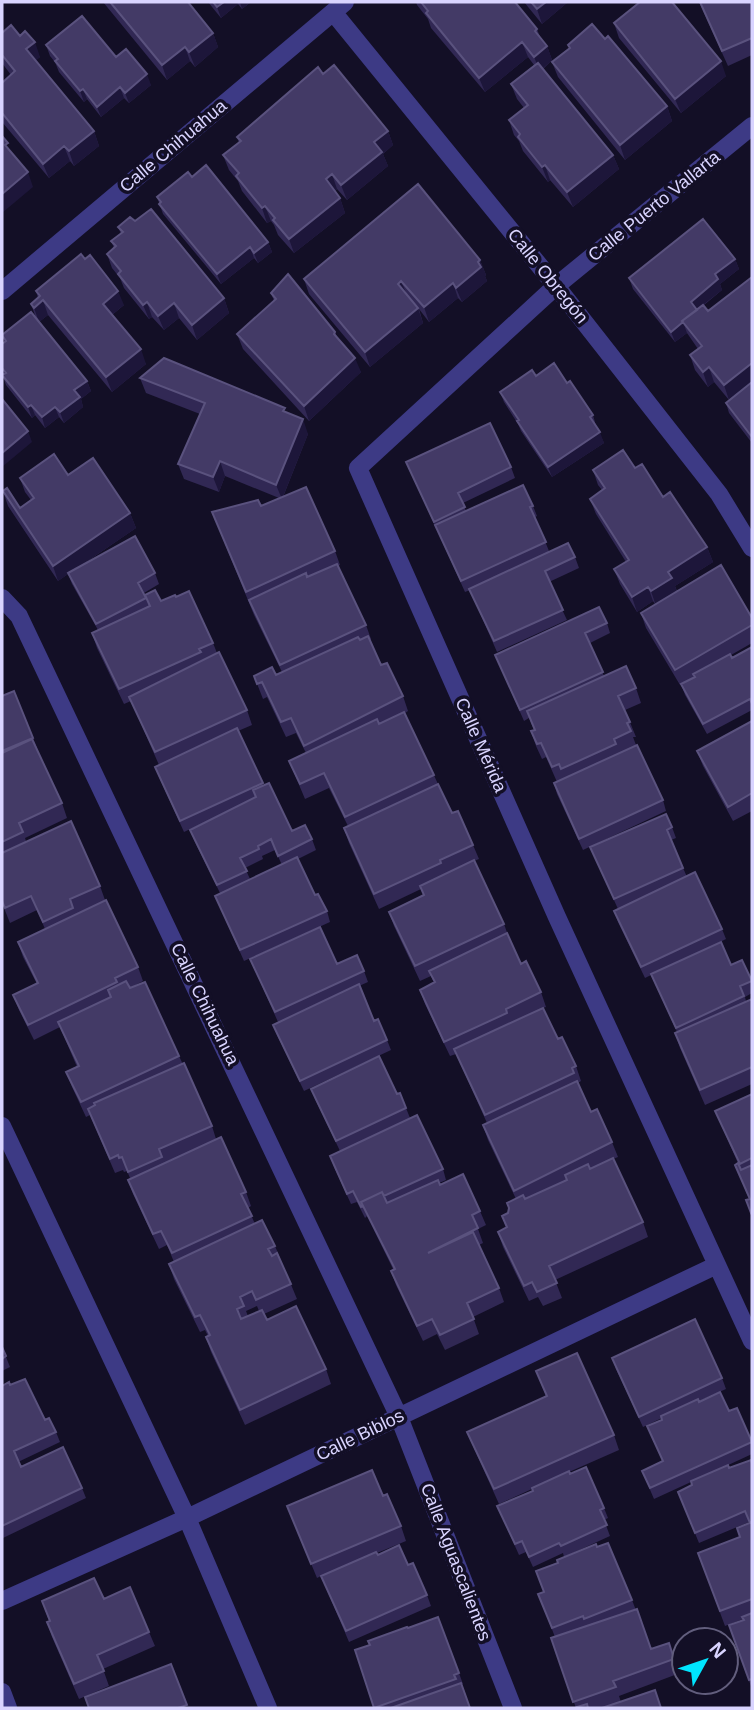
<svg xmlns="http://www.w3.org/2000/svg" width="754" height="1710" font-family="Arial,sans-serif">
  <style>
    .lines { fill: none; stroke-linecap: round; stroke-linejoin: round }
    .minor { stroke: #3d3a85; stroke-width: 18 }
    .wall { fill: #312854; fill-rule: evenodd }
    .shaded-wall { fill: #1d163a }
    .building { fill: #433a66; stroke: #5a527e; stroke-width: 2 }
    .labels { text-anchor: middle; stroke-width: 7; stroke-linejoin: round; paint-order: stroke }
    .street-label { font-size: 18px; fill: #d9d4ff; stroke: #130f26 }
  </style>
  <rect width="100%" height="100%" fill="#130f26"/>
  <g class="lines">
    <path class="minor" d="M333 12 556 286 719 494 752 548
      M752 126 556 286 358 468 557 917 752 1341
      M2 291 345 2
      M2 598 19 616 399 1417 513 1708
      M2 1126 187 1518 268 1708
      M2 1601 187 1518 717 1265
      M2 1692 8 1708"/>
  </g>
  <path class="wall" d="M103 2H188L213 33 218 47 195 67 190 61 167 80Z
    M208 2H251L242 9 238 4 221 18Z
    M416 2H515L537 29 540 37 547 46 552 60 543 69 613 155 619 169 573 207 550 180 548 182 523 151 519 141 514 135 509 120 524 108 517 99 511 84 534 65 528 57 485 92 431 28 428 19 417 5Z
    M524 2H568L542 24Z
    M699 2H752V55L728 66Z
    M614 23 726 76 681 113 619 38Z
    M2 33 20 36 40 57 36 60 94 131 99 146 74 166 70 161 49 178 2 122V83L11 75 2 63Z
    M605 39 667 106 672 121 625 160 558 77 552 62 569 48 568 45Z
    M46 45 116 57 151 85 129 103 124 98 101 117 87 99 84 102 59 72 55 62 50 56Z
    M323 74 388 131 393 145 383 154 388 166 347 200 337 189 335 191 340 198 345 213 294 253 278 235 274 225 271 221 267 223 242 191 238 181 229 170 223 155 239 143 237 137Z
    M192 177 268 242 272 252 258 263 254 258 221 284 163 214 157 197Z
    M135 221 224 298 229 313 197 340 179 318 164 330 152 317 149 319 124 288 120 278 112 268 107 254 114 248 111 241 121 234 118 227Z
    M735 259 739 269 720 284 722 290 704 305 708 311 752 277V381L729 400 714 382 708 387 695 370 690 355 698 349 687 333 675 342 633 289 629 278Z
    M480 260 486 275 485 276 487 281 462 302 458 298 429 322 419 309 423 323 370 367 309 294 304 279Z
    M36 291 124 305 112 315 146 364 112 392 48 315 39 322 87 381 91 391 81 399 83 407 64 423 59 417 45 428 35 415 32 418 6 385 2 374V344L4 342 2 335 36 318 31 304 38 298Z
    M271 293 335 332 338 339 361 372 309 421 243 349 237 334 274 301Z
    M536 376 567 383 593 415 596 426 604 443 552 477 521 431 518 424 504 402 500 392Z
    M140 378 286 412 308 434 283 497 335 551 340 565 338 566 366 625 371 639 370 640 381 665 403 696 408 711 405 713 438 784 452 813 473 845 479 859 474 861 504 924 509 938 521 964 541 992 546 1007 543 1008 558 1039 576 1066 581 1081 578 1083 591 1112 612 1142 618 1157 613 1159 643 1222 648 1237 555 1280 562 1298 543 1306 538 1297 529 1301 503 1247 498 1232 506 1228 502 1216 508 1213 516 1199 488 1140 483 1125 487 1123 456 1054 450 1056 425 1004 420 990 434 983 431 976 420 981 394 926 389 912 424 895 421 889 379 909 349 843 344 828 348 826 329 788 305 799 289 761 306 753 296 733 286 737 267 697 263 699 254 676 276 675 282 672 254 615 212 512 261 506 279 498 225 476 219 492 184 479 178 464 200 414 146 393Z
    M752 382V443L729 413 726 403Z
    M406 462 511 467 515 478 463 503 466 511 533 506 537 516 535 517 549 551 575 557 579 568 549 582 567 620 497 652 470 590 465 592Z
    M635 468 663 497 707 547 713 562 675 586 677 591 752 618V643L731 655 732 658 752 648V710L707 734 685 695 681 684 694 677 680 685 646 628 641 613 655 604 653 601 637 612 620 584 614 569 626 562 596 514 590 499 602 490 598 485 593 470Z
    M68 475 130 513 136 528 76 569 155 573 159 584 144 593 145 595 161 601 213 643 217 653 247 710 252 725 238 731 263 785 292 831 312 839 316 850 298 859 315 895 327 911 330 922 244 961 215 896 220 893 194 840 190 830 226 812 184 832 159 777 155 767 159 765 131 701 124 704 97 648 92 633 98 630 72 584 68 574 58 581 8 506 3 491 20 508 31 500 25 492 20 478ZM275 850 282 865 250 879 245 868 263 859 262 856Z
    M607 623 610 633 590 643 604 676 636 688 641 703 625 710 636 737H633L636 745 663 800 666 811 583 850 557 794 554 783 557 782 546 757 542 759 536 746 531 731 534 730 529 718 524 721 495 655Z
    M2 696 33 738 37 748 36 749 62 803 67 818 25 838 26 841 100 886 105 900 76 915 138 967 143 981 130 988 179 1056 212 1126 216 1139 246 1192 251 1206 248 1208 255 1224 275 1246 297 1299 264 1314 267 1320 326 1369 331 1384 245 1425 211 1352 206 1337 208 1336 205 1330 200 1332 174 1279 169 1264 174 1262 167 1245 159 1249 133 1194 128 1180 130 1178 127 1171 124 1172 123 1170 115 1173 90 1115 86 1117 72 1087 66 1072 77 1067 60 1027 34 1040 19 1010 13 995 37 984 23 957 18 942 45 929 37 910 10 923 2 903ZM257 1306 259 1311 248 1316 246 1311Z
    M752 721V811L733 821 703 766 697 751Z
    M672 827 676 838 671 840 687 877 722 929 726 939 718 943 731 965 742 960 752 983V993L745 997 746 1001 752 999V1084L705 1105 680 1048 675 1033 677 1032 651 975 645 978 618 922 614 911 618 909 590 847Z
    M250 959 337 964 364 971 368 982 359 986 374 1021 387 1040 391 1050 304 1091 277 1035 273 1025 278 1022Z
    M311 1089 397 1094 406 1108 410 1118 443 1169 446 1180 439 1183 440 1185 480 1211 486 1225 478 1229 483 1243 479 1245 499 1288 504 1302 473 1317 479 1334 445 1350 437 1334 423 1341 396 1285 391 1271 393 1269 367 1216 365 1218 357 1202 351 1204 334 1167 330 1156 340 1151 315 1099Z
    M752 1094V1218L746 1200 749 1199 735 1165 741 1170 715 1111Z
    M2 1347 10 1367 2 1371Z
    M612 1358 722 1378 726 1389 699 1401 729 1411 752 1441V1454L711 1473 752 1464V1689L729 1625 744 1620 743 1619 725 1626 698 1553 740 1537 749 1523V1522L699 1543 678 1492 692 1485 691 1482 654 1499 642 1471 663 1462 647 1426 662 1420V1418L643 1427 616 1369Z
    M536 1371 614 1435 619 1450 569 1472 604 1508 608 1518 604 1520 610 1536 564 1557 563 1553 533 1567 526 1552 519 1555 497 1506 533 1491 532 1489 499 1504 473 1446 467 1432 546 1396Z
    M10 1385 56 1432 60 1442 18 1462 21 1467 82 1488 86 1498 3 1538 2 1536V1386Z
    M383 1496 401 1526 406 1541 377 1553 378 1555 408 1565 427 1595 431 1606 349 1642 321 1576 317 1578 287 1506Z
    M597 1547 632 1600 651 1649 669 1643 680 1673 619 1696 621 1702 661 1708H576L551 1638 555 1637 538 1594 544 1592Z
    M104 1599 149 1632 155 1646 103 1669 109 1686 79 1699 52 1637 47 1622 49 1621 42 1601Z
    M438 1617 463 1684H462L470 1708H374L370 1645 408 1628Z"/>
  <path class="shaded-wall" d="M224 2H237L238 4 221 18 217 7Z
    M240 2H251L242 9Z
    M546 2H568L542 24 537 9Z
    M213 33 218 47 195 67 189 52Z
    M35 42 40 57 32 64 26 49Z
    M522 42 528 57 485 92 479 78Z
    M547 46 552 60 540 71 534 57Z
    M185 47 190 61 167 80 162 65Z
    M721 61 726 76 681 113 675 99Z
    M147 74 151 85 129 103 125 93Z
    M120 87 124 98 101 117 97 107Z
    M83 89 87 99 84 102 80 91Z
    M667 106 672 121 625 160 620 145Z
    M94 131 99 146 74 166 69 151Z
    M388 131 393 145 383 154 388 166 347 200 341 185 374 142Z
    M64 146 70 161 49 178 43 164Z
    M613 155 619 169 573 207 567 192Z
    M545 165 550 180 548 182 542 167Z
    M28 172 33 187 2 213V194Z
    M332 174 337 189 331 194 326 179Z
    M340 198 345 213 294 253 289 239Z
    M265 206 271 221 267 223 262 208Z
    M268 242 272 252 258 263 254 253Z
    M250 247 254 258 221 284 217 274Z
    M735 259 739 269 720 284 722 290 694 312 691 302 715 274Z
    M480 260 486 275 485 276 487 281 462 302 456 288Z
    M401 281 407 295 398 284Z
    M453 283 458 298 429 322 424 307Z
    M118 291 124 305 108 318 103 304Z
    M224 298 229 313 197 340 192 325Z
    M43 300 48 315 39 322 34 308Z
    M147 302 152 317 149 319 143 305Z
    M174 303 179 318 164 330 158 316Z
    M418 308 423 323 370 367 365 352Z
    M683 322 687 333 675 342 671 332Z
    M141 349 146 364 112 392 106 377Z
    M355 358 361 372 309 421 304 406Z
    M752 363V381L729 400 724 385Z
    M709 367 714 382 708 387 703 372Z
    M87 381 91 391 81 399 83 407 64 423 60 412 74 390Z
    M31 405 35 415 32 418 28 407Z
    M55 407 59 417 45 428 42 417Z
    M303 419 308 434 282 499 276 485Z
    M28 431 32 442 2 467V453Z
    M600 432 604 443 552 477 548 467Z
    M220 461 225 476 219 492 213 477Z
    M130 513 136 528 58 581 53 566Z
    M707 547 713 562 675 586 677 592 656 606 651 591 668 572Z
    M648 587 653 601 637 612 632 597Z"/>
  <path class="building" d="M110 2H188L213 33 189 52 185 47 162 65Z
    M213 2H224L217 7Z
    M421 2H515L537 29 535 31 547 46 534 57 522 42 479 78 426 13 428 11Z
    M531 2H546L537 9Z
    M640 2H672L721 61 675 99 614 23Z
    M700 2H752V38L722 51Z
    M82 16 116 57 126 49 147 74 125 93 120 87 97 107 83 89 80 91 55 61 58 59 46 45Z
    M592 24 605 39 608 36 667 106 620 145 552 62 570 48 568 45Z
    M11 25 20 36 25 31 35 42 26 49 94 131 69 151 64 146 43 164 2 113V83L15 71 2 55V33Z
    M538 63 613 155 567 192 545 165 542 167 518 137 520 134 509 120 528 105 511 84Z
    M334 65 388 131 374 142 382 152 341 185 332 174 326 179 340 198 289 239 273 220 275 218 265 206 262 208 236 176 239 173 223 155 241 141 237 137 318 67 323 74Z
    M2 136 8 143 5 145 28 172 2 194Z
    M206 165 268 242 254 253 250 247 217 274 159 204 161 202 157 197 188 172 192 177Z
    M418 184 480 260 478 262 481 267 456 288 453 283 424 307 401 281 398 284 418 308 365 352 304 279Z
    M151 209 224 298 192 325 174 303 158 316 147 302 143 305 118 274 121 271 107 254 116 246 111 241 123 232 118 227 130 217 135 221Z
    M703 219 735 259 715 274 718 279 691 302 697 310 682 321 683 322 671 332 629 278Z
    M81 254 85 259 90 255 118 291 103 304 141 349 106 377 43 300 34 308 31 304 40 296 36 291Z
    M288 274 335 332 334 334 355 358 304 406 237 334 276 299 271 293Z
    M752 277V363L724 385 709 367 703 372 690 355 702 346 682 321 703 305 708 311Z
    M31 312 87 381 74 390 80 397 60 412 55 407 42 417 31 405 28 407 2 375 6 373 2 368V344L6 341 2 335Z
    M164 358 285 408 283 411 303 419 276 485 220 461 213 477 178 464 205 403 140 378Z
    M554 363 567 383 570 381 593 415 590 417 600 432 548 467 517 421 519 420 500 392 532 370 536 376Z
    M752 382V437L726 403Z
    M2 399 28 431 2 453Z
    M490 423 511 467 458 493 465 507 434 522 406 462Z
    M623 450 635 468 642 464 663 497 670 492 707 547 668 572 672 578 651 591 648 587 632 597 614 569 629 560 590 499 605 488 593 470Z
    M54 454 68 475 93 458 130 513 53 566 3 491 7 488 20 508 34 498 20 478Z
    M523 485 533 506 530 507 546 542 461 581 435 525Z
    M306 487 335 551 246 592 212 512 258 500 261 506Z
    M135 536 155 573 138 583 146 598 96 624 68 573Z
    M568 543 575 557 545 571 563 610 494 641 469 589Z
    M337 564 366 625 280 665 249 600 306 573 307 577Z
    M721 565 752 618V625L675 670 641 613Z
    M155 590 161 601 175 595 176 597 189 591 213 643 199 649 201 652 119 689 92 633 150 606 145 595Z
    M599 607 607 623 585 633 603 672 520 710 495 655Z
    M368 636 381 665 387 663 403 696 304 746 291 718 281 722 262 682 257 684 254 676 272 667 276 675 358 637 360 640Z
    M752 647V704L750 699 703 724 681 684 695 677 693 674 730 654 732 658Z
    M219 652 247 710 155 752 129 697Z
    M626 666 636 688 618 696 630 722 627 723 631 731 614 739 616 744 561 769 559 764 552 767 541 743 537 744 531 731 535 730 527 711Z
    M14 691 33 738 2 751V696Z
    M404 712 434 775 345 817 324 773 300 784 289 761 377 719 379 724Z
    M752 721V793L728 807 697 751Z
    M237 728 263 783 180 821 155 767Z
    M32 739 62 803 19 823 23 832 2 842V753Z
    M637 745 663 800 579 839 554 783Z
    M269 783 292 831 305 825 312 839 278 856 271 839 258 846 259 849 240 858 247 871 217 885 190 830 256 797 253 790Z
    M438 784 452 813 458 811 473 845 440 860 441 863 374 894 344 828Z
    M666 814 672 827 667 830 683 868 614 899 590 847Z
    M71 821 100 886 70 899 73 908 43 922 31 896 5 908 2 901V853Z
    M297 857 315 895 318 894 327 911 240 950 215 896Z
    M474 860 504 924 415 966 389 912 424 895 420 886Z
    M695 872 722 929 641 967 614 911Z
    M106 900 138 967 115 978 117 982 28 1025 13 995 38 983 18 942Z
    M320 927 337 964 357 955 364 971 275 1012 250 959Z
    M507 933 521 964 526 961 541 992 506 1009 507 1013 444 1042 420 990 435 982 429 971Z
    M721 942 731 965 742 960 752 981 740 986 744 996 676 1028 651 974Z
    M126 981 130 988 145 982 179 1056 81 1102 66 1072 79 1066 58 1022 111 997 108 990Z
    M359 984 374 1021 378 1019 387 1040 300 1081 273 1025Z
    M752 999V1067L700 1090 675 1033Z
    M543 1008 558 1039 562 1037 576 1066 572 1068 574 1073 485 1115 454 1049Z
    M379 1056 397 1094 400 1093 406 1108 336 1141 311 1089Z
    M184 1063 212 1126 159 1149 162 1157 128 1172 122 1157 119 1158 118 1155 110 1159 88 1109 95 1105 94 1103Z
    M577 1081 591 1112 597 1109 612 1142 514 1191 483 1125Z
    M752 1094V1158L740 1164 715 1111Z
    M417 1115 443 1169 384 1196 382 1192 361 1202 363 1206 361 1207 353 1191 347 1194 330 1156Z
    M221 1137 246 1192 241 1194 252 1216 172 1253 161 1231 153 1234 128 1180Z
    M613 1158 643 1222 549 1266 557 1283 537 1292 532 1282 524 1286 498 1232 507 1227 502 1216 508 1213 509 1208 507 1203 523 1195 525 1199 567 1180 565 1175 588 1164 590 1169Z
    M738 1163 741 1170 752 1165V1212L751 1213 746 1200 750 1199 735 1165Z
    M463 1174 480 1211 472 1215 478 1228 428 1253 473 1232 499 1288 467 1303 474 1319 440 1335 432 1319 417 1326 391 1271 395 1269 361 1202 382 1192 387 1203 438 1180 440 1185Z
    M262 1220 275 1246 268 1249 272 1256 277 1253 291 1284 256 1300 252 1291 240 1297 244 1306 237 1309 241 1319 262 1310 267 1320 296 1306 326 1369 240 1410 206 1337 210 1335 200 1315 195 1317 169 1264Z
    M695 1319 722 1378 639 1417 612 1358Z
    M2 1347 6 1356 2 1359Z
    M577 1353 614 1435 494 1489 467 1432 547 1396 536 1371Z
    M25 1379 45 1420 49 1418 56 1432 14 1451 21 1467 63 1447 82 1488 2 1526V1386L9 1382 10 1385Z
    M720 1392 729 1411 737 1408 752 1442 650 1488 642 1471 663 1461 647 1426 662 1420 661 1416 698 1399 699 1402Z
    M751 1460 752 1464V1522L750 1523 745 1511 695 1533 678 1492 692 1485 691 1481 728 1465 729 1468Z
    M586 1467 604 1508 600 1510 607 1525 561 1546 559 1543 529 1557 522 1541 515 1544 497 1506 533 1491 532 1488 569 1471 570 1474Z
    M372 1470 383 1496 387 1494 401 1526 311 1564 287 1506Z
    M752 1522V1599L720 1611 698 1553 740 1537 737 1528Z
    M608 1543 632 1600 584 1619 583 1616 552 1628 538 1594 544 1592 536 1571 558 1563 557 1560 596 1544 597 1547Z
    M399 1545 408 1565 413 1563 427 1595 346 1631 321 1576 376 1552 378 1555Z
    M94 1578 104 1599 130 1587 149 1632 97 1655 104 1671 74 1684 47 1622 50 1621 42 1601Z
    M637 1609 651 1649 669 1643 674 1659 613 1681 616 1687 573 1702 551 1638Z
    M752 1613V1679L749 1680 729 1625 744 1620 742 1617Z
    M438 1617 459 1673 454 1675 456 1679 374 1708 355 1650 370 1645 368 1641 407 1627 408 1628Z
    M171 1664 187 1705 178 1708H89L85 1697Z
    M461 1683 470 1708H391Z
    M655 1690 661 1708H602Z
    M587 1704 588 1708H578L577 1707Z"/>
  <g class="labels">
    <g class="street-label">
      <text transform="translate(173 146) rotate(-40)" y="6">Calle Chihuahua</text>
      <text transform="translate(654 206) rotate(-39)" y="6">Calle Puerto Vallarta</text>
      <text transform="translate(548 276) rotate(51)" y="6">Calle Obregón</text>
      <text transform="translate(481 745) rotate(66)" y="6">Calle Mérida</text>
      <text transform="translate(205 1004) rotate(64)" y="6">Calle Chihuahua</text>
      <text transform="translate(360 1435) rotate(-26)" y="6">Calle Biblos</text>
      <text transform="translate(456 1562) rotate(69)" y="6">Calle Aguascalientes</text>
    </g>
  </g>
  <rect width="754" height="1710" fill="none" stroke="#d9d4ff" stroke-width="7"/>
  <g transform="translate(705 1661) rotate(50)"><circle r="33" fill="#130f26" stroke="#625e7d" stroke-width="2"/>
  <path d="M0-5L12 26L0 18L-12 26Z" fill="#00e5ff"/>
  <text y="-10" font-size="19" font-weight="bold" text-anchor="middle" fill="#d9d4ff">N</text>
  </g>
</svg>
